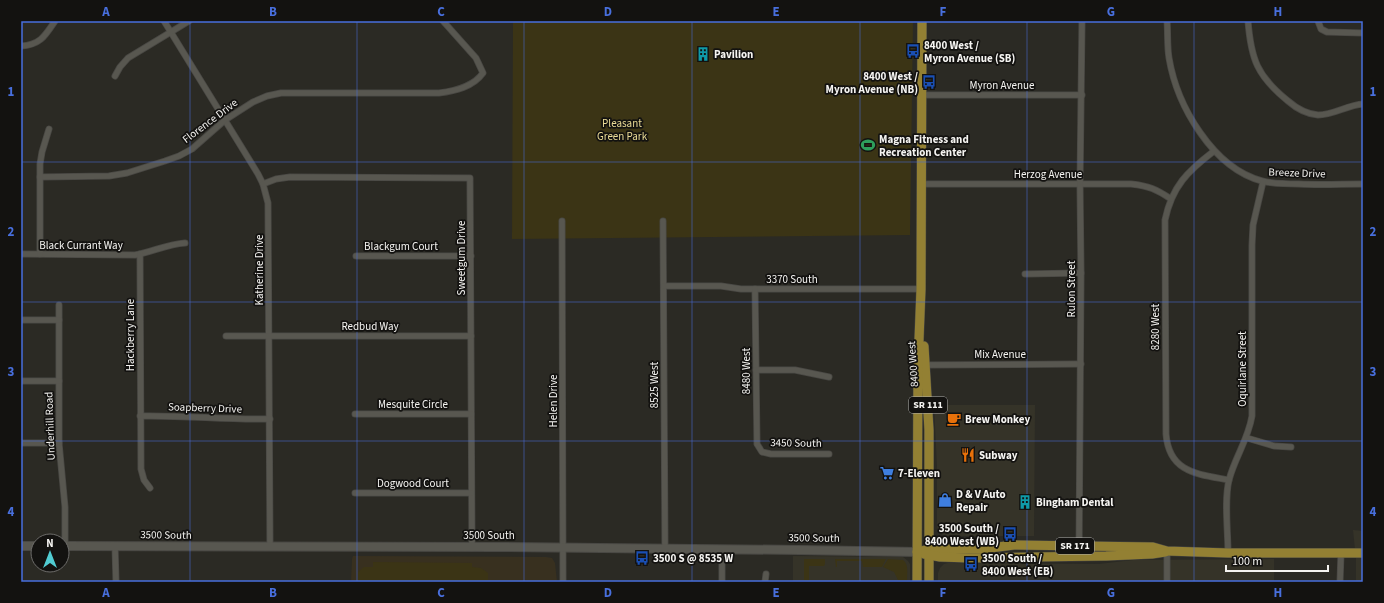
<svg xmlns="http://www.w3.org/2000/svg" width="1384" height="603" viewBox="0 0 1384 603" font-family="'Source Sans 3',sans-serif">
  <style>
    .built { fill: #353328 }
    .education { fill: #38301f }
    .green { fill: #3b3415 }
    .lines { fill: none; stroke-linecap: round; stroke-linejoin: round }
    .street-casing { stroke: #494844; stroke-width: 7 }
    .secondary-casing { stroke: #494844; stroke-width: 10 }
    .primary-casing { stroke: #494844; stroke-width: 10 }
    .street { stroke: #585750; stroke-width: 5.5 }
    .secondary { stroke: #585750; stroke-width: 8 }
    .primary { stroke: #938033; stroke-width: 9 }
    .grid { fill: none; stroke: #486fdd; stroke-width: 1; stroke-opacity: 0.55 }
    .labels { text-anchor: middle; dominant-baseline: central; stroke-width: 3.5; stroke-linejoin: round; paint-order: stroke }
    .shield { fill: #131210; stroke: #b1b0ae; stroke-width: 1 }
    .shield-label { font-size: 10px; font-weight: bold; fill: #f5f4f1 }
    .poi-label { font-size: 11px; font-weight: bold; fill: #f5f4f1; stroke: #131210; text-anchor: start }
    .street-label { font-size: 11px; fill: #f5f4f1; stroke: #131210 }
    .park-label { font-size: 11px; fill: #ebdc97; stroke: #131210 }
    .neatline { fill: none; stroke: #486fdd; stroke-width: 1.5 }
    .grid-label { font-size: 13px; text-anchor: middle; font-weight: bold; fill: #486fdd }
  </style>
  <rect width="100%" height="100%" fill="#2b2a24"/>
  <!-- built -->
  <g class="built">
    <polygon points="934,405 1035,405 1034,536 948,536 943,535 939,532 937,526 937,467"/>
    <polygon points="1353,530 1363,531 1363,582 1356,582 1356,559"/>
    <polygon points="793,556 903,557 908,561 910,564 910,582 793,582"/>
    <polygon points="1274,559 1274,582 938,582 938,573 940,568 944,564 948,563 1099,564 1133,560"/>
  </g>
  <!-- education -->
  <polygon class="education" points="353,556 546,557 552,558 555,563 557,582 351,582 352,559"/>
  <!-- green -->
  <g class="green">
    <polygon points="513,21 913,21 910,235 512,239"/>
    <polygon points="804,559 825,559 825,564 824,566 809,566 809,582 804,582"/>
    <polygon points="835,559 886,559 882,567 863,567 862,561 837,561 837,567 836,567"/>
    <path d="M888,559L903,560C909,564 907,574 907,581L899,582L894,572L883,567Z"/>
    <polygon points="373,562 472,563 472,567 481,568 488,573 488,582 358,582 358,572 364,567 373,567"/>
  </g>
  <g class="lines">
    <defs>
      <g id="street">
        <polyline points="164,21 258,174 263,184 268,203 270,547"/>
        <path d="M1167,21C1168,33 1167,46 1169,58C1177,106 1213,168 1262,181C1273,184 1287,184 1299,184C1320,185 1342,184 1363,184"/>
        <path d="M1248,21C1251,59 1257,76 1288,101C1296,108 1306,114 1318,115C1334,115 1347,105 1363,104"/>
        <polyline points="1318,21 1321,29 1327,32 1363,33"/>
        <path d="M21,46C40,45 45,36 55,21"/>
        <polyline points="115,76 120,67 128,58 189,21"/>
        <polyline points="922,95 1082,95"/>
        <path d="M1214,151C1188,171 1172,186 1165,220L1166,434C1169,473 1198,474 1229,480"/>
        <path d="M40,177L109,176L127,173L165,161L179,156L192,149L225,120L253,102L267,96L281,93H439C455,91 473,87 483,73L476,58L443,21"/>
        <polyline points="263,184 276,179 290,177 470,178 472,548"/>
        <path d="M922,184H1131C1149,186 1156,189 1171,199"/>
        <polyline points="562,221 563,582"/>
        <polyline points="663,221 665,549"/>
        <path d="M21,254L135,255C152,252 168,244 185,243"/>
        <polyline points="40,254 40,164 42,152 49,129"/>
        <polyline points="140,254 141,469 144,480 150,488"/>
        <polyline points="356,256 471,256"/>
        <polyline points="1025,274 1081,273"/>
        <polyline points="664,286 721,286 741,289 921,289"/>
        <polyline points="755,289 757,444 762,452 771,454 829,454"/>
        <polyline points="59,305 59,443 65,507 65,546"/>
        <polyline points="21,320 59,320"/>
        <polyline points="226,336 471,336"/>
        <polyline points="923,365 1081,364"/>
        <polyline points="756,370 795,370 829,377"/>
        <polyline points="21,381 59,381"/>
        <polyline points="355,414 471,414"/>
        <path d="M140,416C184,415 227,420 270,419"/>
        <polyline points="1247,438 1274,446 1291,447"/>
        <polyline points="21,443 59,443"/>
        <polyline points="355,493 471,493"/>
        <polyline points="115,546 116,582"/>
        <path d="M1228,553C1228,531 1224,500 1229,480C1235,457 1248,440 1252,416V245L1253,225L1263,182"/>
        <polyline points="1079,556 1081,273 1080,184 1082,21"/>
        <polyline points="722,582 722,549"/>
        <polyline points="765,582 766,574"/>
        <polyline points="1167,582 1167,551"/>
        <polyline points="1340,582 1341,553"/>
      </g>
      <g id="secondary">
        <polyline points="21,546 38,546"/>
        <polyline points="62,546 501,547 800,550 917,552"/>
      </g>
      <g id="primary">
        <polyline points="924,346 929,430 929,582"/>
        <polyline points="917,552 929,549 982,549 1014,545 1153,547 1167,551 1228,553 1363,553"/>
        <polyline points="924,554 940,557 969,558 1106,556 1152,554 1165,552"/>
        <polyline points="917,582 918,365 921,289 922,21"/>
      </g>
    </defs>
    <!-- street casing -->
    <use href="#street" class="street-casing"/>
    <!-- secondary casing -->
    <use href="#secondary" class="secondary-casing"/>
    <!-- primary casing -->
    <use href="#primary" class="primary-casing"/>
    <!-- street -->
    <use href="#street" class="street"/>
    <!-- secondary -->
    <use href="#secondary" class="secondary"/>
    <!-- primary -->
    <use href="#primary" class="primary"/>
  </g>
  <!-- grid -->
  <path class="grid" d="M190,21V582M357,21V582M524,21V582M692,21V582M860,21V582M1027,21V582M1194,21V582M21,162H1363M21,302H1363M21,441H1363"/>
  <!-- icons -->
  <defs>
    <symbol id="bus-bare" viewBox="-9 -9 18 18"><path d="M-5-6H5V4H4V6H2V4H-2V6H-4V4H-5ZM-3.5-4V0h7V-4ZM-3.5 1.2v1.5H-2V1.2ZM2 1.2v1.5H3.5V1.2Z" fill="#1a4fb4" stroke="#131210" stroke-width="2.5" paint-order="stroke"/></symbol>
    <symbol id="building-bare" viewBox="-9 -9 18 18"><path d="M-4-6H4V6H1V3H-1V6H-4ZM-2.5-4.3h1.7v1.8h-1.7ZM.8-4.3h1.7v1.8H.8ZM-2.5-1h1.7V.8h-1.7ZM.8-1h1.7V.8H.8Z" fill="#0f9aa8" stroke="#131210" stroke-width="2.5" paint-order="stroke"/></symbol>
    <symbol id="stadium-bare" viewBox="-9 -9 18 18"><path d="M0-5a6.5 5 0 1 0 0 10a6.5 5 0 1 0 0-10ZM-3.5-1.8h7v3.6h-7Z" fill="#2e9e5b" stroke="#131210" stroke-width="2.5" paint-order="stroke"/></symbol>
    <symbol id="cafe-bare" viewBox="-9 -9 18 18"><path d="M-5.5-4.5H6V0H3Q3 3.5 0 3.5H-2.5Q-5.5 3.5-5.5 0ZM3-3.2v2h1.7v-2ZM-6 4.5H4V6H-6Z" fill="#e8710a" stroke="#131210" stroke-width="2.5" paint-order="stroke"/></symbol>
    <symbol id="restaurant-bare" viewBox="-9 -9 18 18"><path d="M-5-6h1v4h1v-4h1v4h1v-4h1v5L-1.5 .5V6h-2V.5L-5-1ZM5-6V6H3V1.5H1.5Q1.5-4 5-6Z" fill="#e8710a" stroke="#131210" stroke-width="2.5" paint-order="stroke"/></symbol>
    <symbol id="supermarket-bare" viewBox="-9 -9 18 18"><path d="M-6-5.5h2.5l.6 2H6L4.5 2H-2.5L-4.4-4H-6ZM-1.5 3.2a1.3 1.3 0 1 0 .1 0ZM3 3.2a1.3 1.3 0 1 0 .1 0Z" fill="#3f7fe0" stroke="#131210" stroke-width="2.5" paint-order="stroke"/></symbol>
    <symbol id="shop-bare" viewBox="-9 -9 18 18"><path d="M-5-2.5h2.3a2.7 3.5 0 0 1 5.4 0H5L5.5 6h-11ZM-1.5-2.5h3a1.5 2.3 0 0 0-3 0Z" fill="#3f7fe0" stroke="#131210" stroke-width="2.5" paint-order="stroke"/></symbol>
  </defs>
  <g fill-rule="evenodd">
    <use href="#bus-bare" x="903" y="41" width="20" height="20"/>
    <use href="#building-bare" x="693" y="44" width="20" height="20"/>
    <use href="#bus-bare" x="919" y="72" width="20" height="20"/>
    <use href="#stadium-bare" x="858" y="135" width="20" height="20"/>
    <use href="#cafe-bare" x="944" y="409" width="20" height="20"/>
    <use href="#restaurant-bare" x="958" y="445" width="20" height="20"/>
    <use href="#supermarket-bare" x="877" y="463" width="20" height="20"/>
    <use href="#shop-bare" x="935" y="490" width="20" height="20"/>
    <use href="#building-bare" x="1015" y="492" width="20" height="20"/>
    <use href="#bus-bare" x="1000" y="524" width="20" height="20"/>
    <use href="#bus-bare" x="632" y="548" width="20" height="20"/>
    <use href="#bus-bare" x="961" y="554" width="20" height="20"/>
  </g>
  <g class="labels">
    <!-- shield labels -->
    <g class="shield">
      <rect x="909" y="397" width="38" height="16" rx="3"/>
      <rect x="1056" y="538" width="38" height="16" rx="3"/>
    </g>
    <g class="shield-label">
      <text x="928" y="405">SR 111</text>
      <text x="1075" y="546">SR 171</text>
    </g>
    <!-- poi labels -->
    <g class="poi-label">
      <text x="924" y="45">8400 West /<tspan x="924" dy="13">Myron Avenue (SB)</tspan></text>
      <text x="714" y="54">Pavilion</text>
      <text x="918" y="76" text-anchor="end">8400 West /<tspan x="918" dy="13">Myron Avenue (NB)</tspan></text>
      <text x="879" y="139">Magna Fitness and<tspan x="879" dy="13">Recreation Center</tspan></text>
      <text x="965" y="419">Brew Monkey</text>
      <text x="979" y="455">Subway</text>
      <text x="898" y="473">7-Eleven</text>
      <text x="956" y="494">D &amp; V Auto<tspan x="956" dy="13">Repair</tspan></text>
      <text x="1036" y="502">Bingham Dental</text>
      <text x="999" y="528" text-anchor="end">3500 South /<tspan x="999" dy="13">8400 West (WB)</tspan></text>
      <text x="653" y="558">3500 S @ 8535 W</text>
      <text x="982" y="558">3500 South /<tspan x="982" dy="13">8400 West (EB)</tspan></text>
    </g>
    <!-- street labels -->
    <g class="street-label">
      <text x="1002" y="85">Myron Avenue</text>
      <text transform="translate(210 121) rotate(-37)">Florence Drive</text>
      <text transform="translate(1297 173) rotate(2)">Breeze Drive</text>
      <text x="1048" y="174">Herzog Avenue</text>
      <text x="81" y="245">Black Currant Way</text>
      <text x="401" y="246">Blackgum Court</text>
      <text transform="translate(461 258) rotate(-90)">Sweetgum Drive</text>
      <text transform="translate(259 270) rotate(-90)">Katherine Drive</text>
      <text x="792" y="279">3370 South</text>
      <text transform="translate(1071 289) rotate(-90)">Rulon Street</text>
      <text x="370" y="326">Redbud Way</text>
      <text transform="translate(1155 327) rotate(-90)">8280 West</text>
      <text transform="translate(130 335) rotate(-90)">Hackberry Lane</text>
      <text x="1000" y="354">Mix Avenue</text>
      <text transform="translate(913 364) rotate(-94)">8400 West</text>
      <text transform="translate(1242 369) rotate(-90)">Oquirlane Street</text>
      <text transform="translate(746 371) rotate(-90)">8480 West</text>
      <text transform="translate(654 385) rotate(-90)">8525 West</text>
      <text transform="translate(553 401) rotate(-90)">Helen Drive</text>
      <text x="413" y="404">Mesquite Circle</text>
      <text transform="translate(205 408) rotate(2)">Soapberry Drive</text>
      <text transform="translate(50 426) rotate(-92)">Underhill Road</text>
      <text transform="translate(796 443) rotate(1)">3450 South</text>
      <text x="413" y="483">Dogwood Court</text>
      <text transform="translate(166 535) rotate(1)">3500 South</text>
      <text x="489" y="535">3500 South</text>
      <text transform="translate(814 538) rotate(1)">3500 South</text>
    </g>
    <!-- park labels -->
    <g class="park-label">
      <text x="622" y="123">Pleasant<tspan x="622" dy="13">Green Park</tspan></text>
    </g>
  </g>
  <!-- border -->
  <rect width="1384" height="603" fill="none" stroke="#131210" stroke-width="44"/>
  <!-- north arrow -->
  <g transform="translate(50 553)"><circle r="19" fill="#131210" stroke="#6d6c6a"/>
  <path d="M0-3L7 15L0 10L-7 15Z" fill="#51ccd2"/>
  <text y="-6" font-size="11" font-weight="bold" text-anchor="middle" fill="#f5f4f1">N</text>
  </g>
  <!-- scale -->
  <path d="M1226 565v6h102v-6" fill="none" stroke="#f5f4f1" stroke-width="2"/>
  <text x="1232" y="565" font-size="12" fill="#f5f4f1" stroke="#131210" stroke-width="3" paint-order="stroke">100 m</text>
  <rect x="22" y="22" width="1340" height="559" class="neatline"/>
  <g class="grid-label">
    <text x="106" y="16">A</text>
    <text x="273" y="16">B</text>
    <text x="441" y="16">C</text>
    <text x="608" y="16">D</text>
    <text x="776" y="16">E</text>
    <text x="943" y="16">F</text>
    <text x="1111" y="16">G</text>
    <text x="1278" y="16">H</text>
    <text x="11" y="96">1</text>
    <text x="1373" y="96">1</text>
    <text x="11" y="236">2</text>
    <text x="1373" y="236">2</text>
    <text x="11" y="376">3</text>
    <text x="1373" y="376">3</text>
    <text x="11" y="516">4</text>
    <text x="1373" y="516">4</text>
    <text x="106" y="597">A</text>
    <text x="273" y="597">B</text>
    <text x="441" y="597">C</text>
    <text x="608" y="597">D</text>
    <text x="776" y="597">E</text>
    <text x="943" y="597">F</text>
    <text x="1111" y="597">G</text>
    <text x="1278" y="597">H</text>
  </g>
</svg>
